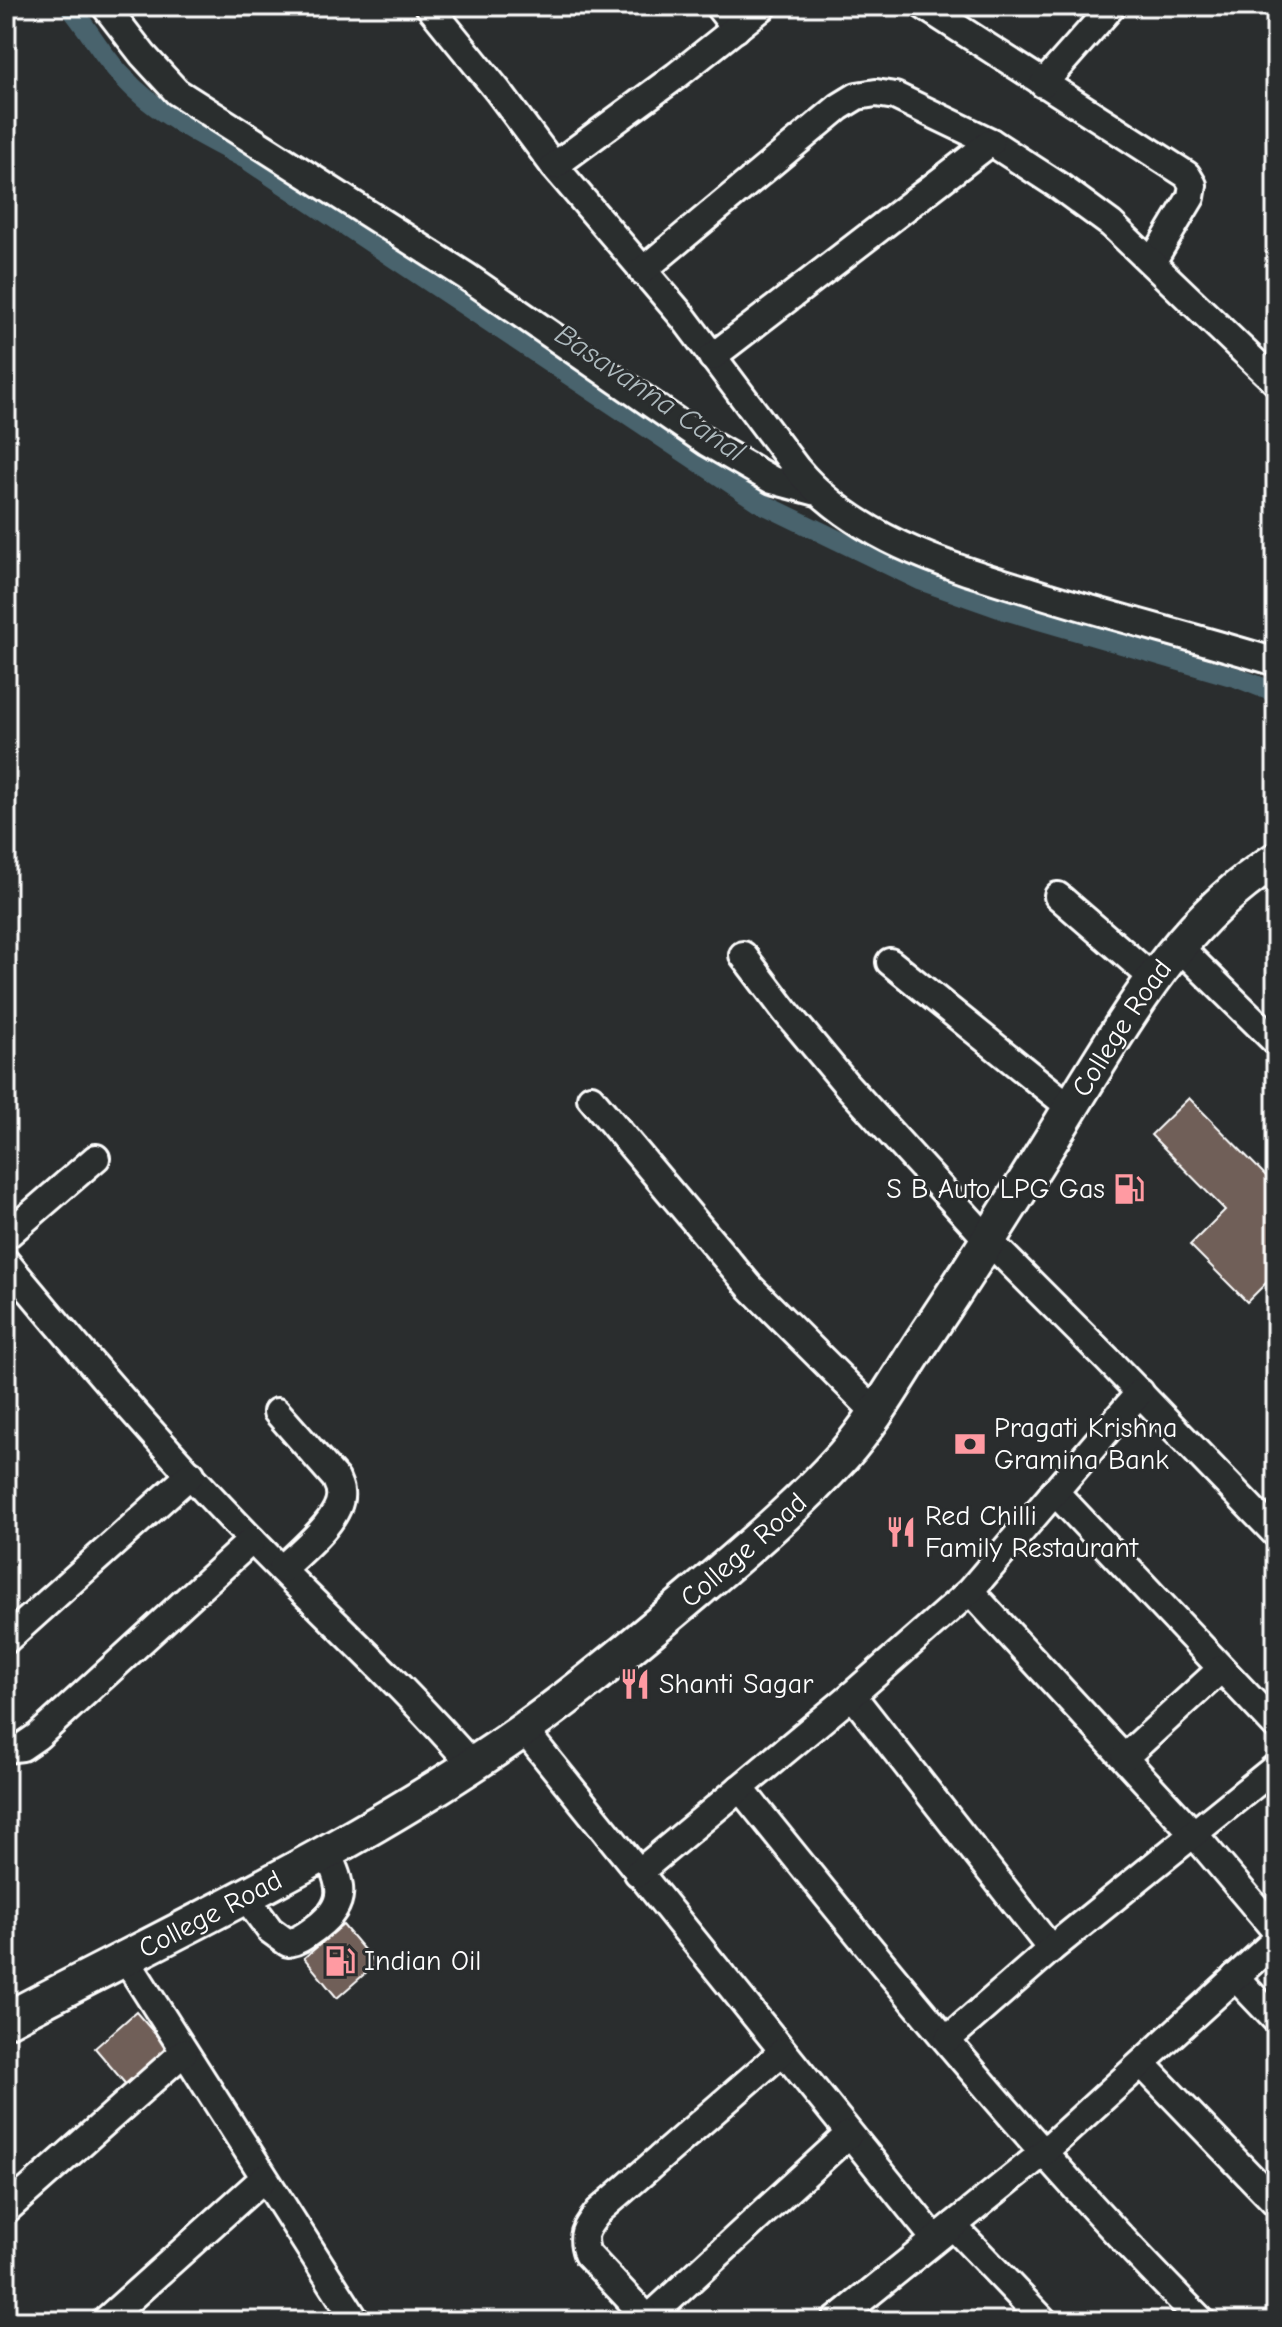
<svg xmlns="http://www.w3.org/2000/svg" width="1282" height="2327" viewBox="0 0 1282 2327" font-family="'Comic Neue',sans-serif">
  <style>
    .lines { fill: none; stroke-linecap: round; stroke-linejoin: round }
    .canal { stroke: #48636d; stroke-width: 20 }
    .building { fill: #705f58; stroke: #fff; stroke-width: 2 }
    .minor-casing { stroke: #fff; stroke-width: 32 }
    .major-casing { stroke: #fff; stroke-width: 40 }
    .minor { stroke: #2a2d2e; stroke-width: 26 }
    .major { stroke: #2a2d2e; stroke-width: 34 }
    .labels { text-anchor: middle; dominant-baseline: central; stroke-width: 6; stroke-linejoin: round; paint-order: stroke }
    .street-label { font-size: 28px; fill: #fff; stroke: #2a2d2e }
    .poi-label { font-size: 28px; fill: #fff; stroke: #2a2d2e; text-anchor: start }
    .water-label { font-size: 30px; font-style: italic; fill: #adb9bd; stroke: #2a2d2e }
  </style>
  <rect width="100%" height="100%" fill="#2a2d2e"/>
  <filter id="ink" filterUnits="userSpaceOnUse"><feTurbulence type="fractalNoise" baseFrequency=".0125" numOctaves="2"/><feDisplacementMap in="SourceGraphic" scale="16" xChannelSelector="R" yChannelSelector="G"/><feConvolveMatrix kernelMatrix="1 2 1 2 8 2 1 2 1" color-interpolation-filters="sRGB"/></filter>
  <g filter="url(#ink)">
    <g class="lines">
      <!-- canal -->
      <path class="canal" d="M69,6C88,28 102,55 122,76C155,113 203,137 246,159L759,502L920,580L1008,611L1238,678L1276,693"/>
    </g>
    <!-- building -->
    <g class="building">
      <polygon points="1189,1098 1276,1186 1276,1273 1247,1302 1190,1245 1225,1210 1151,1135"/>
      <polygon points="343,1925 376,1964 337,1998 304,1958"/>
      <polygon points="136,2012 170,2051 128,2087 95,2048"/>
    </g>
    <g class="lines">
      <defs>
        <g id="minor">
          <polyline points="105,6 143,55 177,92 466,276 708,443 772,480 817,492"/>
          <path d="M429,6L498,91L554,166L683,317L797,469C856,539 945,565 1030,591C1112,617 1195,637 1276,662"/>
          <polyline points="718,6 736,29"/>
          <polyline points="924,6 1187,175 1193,185 1191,197 1152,262"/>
          <polyline points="1043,84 1112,6"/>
          <polyline points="554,166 676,76 764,6"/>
          <polyline points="642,271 839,107 857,96 876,93 895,96 991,142 1059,186 1111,224 1276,382"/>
          <polyline points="712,357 991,142"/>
          <polyline points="1058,896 1154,979"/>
          <polyline points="1177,945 1276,1042"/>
          <polyline points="743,955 786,1012 846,1084 989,1241 1108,1360 1276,1534"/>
          <polyline points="890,962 1071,1108"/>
          <polyline points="591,1098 750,1287 875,1412"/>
          <polyline points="6,1236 96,1158"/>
          <path d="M6,1262C85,1357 165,1451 251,1539C325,1615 403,1685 472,1765"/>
          <path d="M277,1412L336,1479C337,1483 340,1487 340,1492C344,1517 299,1552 282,1569"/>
          <polyline points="1054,1491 1276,1726"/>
          <polyline points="970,1591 1194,1834 1276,1931"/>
          <polyline points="6,1640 191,1474"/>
          <polyline points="852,1695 1051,1949"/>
          <polyline points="524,1730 935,2239"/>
          <polyline points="6,1749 22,1747 38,1736 252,1540"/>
          <polyline points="1125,1757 1221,1669"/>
          <path d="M740,1788C887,1971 1036,2155 1202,2321"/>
          <polyline points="638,1873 852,1695 970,1591 1140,1392"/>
          <path d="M245,1896L270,1930L288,1943C300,1941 307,1934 317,1927C348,1903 342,1885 327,1853"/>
          <polyline points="125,1958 356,2321"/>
          <polyline points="1235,1977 1276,2020"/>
          <polyline points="948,2039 1051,1949 1276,1767"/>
          <polyline points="1142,2064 1276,2203"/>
          <polyline points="6,2210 184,2052"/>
          <polyline points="953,2226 1044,2321"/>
          <polyline points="648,2319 849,2134"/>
          <polyline points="105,2321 264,2178"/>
          <path d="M650,2321L587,2254C580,2233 586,2228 599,2211L782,2052"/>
          <polyline points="835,2321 1044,2152 1276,1940"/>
        </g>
        <g id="major">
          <path id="s1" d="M6,2020C180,1928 361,1845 522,1731C584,1687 643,1637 701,1588C750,1546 800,1504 843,1456C874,1421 898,1378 923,1340C979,1256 1032,1172 1084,1086C1138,999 1187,916 1276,860"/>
        </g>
      </defs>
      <!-- minor casing -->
      <use href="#minor" class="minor-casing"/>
      <!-- major casing -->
      <use href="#major" class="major-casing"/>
      <!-- minor -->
      <use href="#minor" class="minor"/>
      <!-- major -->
      <use href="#major" class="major"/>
    </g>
  </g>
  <!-- icons -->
  <defs>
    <symbol id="fuel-bare" viewBox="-9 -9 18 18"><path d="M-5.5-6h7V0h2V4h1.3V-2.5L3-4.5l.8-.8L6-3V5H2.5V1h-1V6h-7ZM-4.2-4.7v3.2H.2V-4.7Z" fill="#ff9aa2" stroke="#2a2d2e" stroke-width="2.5" paint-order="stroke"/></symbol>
    <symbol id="bank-bare" viewBox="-9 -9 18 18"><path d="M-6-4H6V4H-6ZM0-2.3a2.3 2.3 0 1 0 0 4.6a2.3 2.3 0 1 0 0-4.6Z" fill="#ff9aa2" stroke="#2a2d2e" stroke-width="2.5" paint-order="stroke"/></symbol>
    <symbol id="restaurant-bare" viewBox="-9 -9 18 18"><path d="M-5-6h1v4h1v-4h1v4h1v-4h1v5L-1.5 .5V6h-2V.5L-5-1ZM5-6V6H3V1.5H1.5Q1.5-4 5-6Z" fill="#ff9aa2" stroke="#2a2d2e" stroke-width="2.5" paint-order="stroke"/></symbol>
  </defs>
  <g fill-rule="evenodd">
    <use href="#fuel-bare" x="1107" y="1167" width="44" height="44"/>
    <use href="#bank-bare" x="948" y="1422" width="44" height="44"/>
    <use href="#restaurant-bare" x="879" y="1510" width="44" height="44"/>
    <use href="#restaurant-bare" x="613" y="1662" width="44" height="44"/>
    <use href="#fuel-bare" x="318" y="1939" width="44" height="44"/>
  </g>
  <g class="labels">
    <!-- street labels -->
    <g class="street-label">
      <text stroke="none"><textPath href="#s1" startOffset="1526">College Road</textPath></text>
      <text stroke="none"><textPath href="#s1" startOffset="878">College Road</textPath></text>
      <text stroke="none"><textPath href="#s1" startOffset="230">College Road</textPath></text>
    </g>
    <!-- poi labels -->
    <g class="poi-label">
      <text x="1105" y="1189" text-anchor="end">S B Auto LPG Gas</text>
      <text x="994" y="1428">Pragati Krishna<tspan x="994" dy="32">Gramina Bank</tspan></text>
      <text x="925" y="1516">Red Chilli<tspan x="925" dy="32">Family Restaurant</tspan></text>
      <text x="659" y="1684">Shanti Sagar</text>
      <text x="364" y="1961">Indian Oil</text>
    </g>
    <!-- water labels -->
    <g class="water-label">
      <text transform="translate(650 393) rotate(34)">Basavanna Canal</text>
    </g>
  </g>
  <!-- margin -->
  <rect width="1282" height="2327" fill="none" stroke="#2a2d2e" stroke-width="32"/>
  <rect x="16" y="16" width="1250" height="2295" fill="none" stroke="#fff" stroke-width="3" filter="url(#ink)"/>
</svg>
